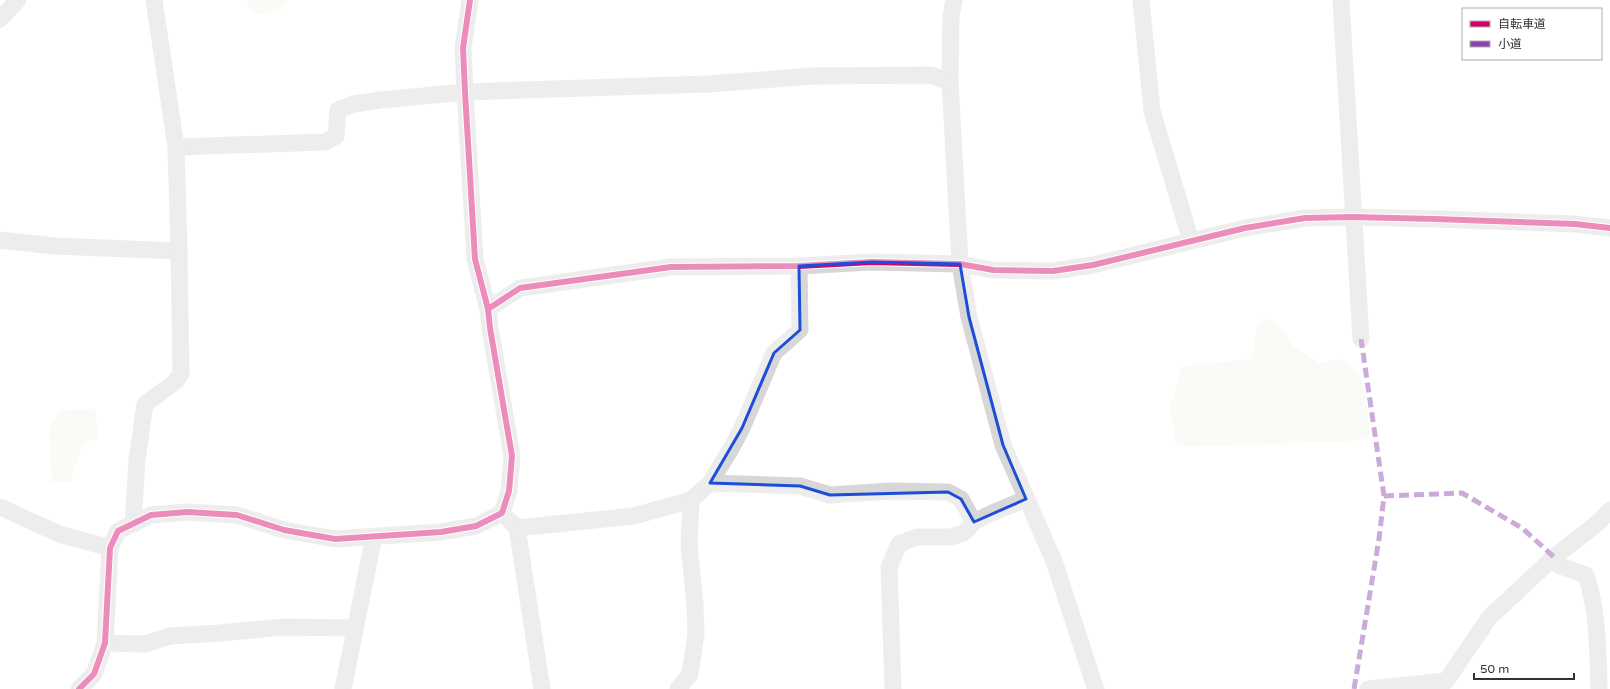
<svg xmlns="http://www.w3.org/2000/svg" width="1610" height="689" viewBox="0 0 1610 689" font-family="'Varela Round','Noto Sans JP',sans-serif">
  <style>
    .green { fill: #f1f5ed }
    .lines { fill: none; stroke-linecap: round; stroke-linejoin: round }
    .minor { stroke: #d7d7d7; stroke-width: 17 }
    .quiet { stroke: #8e44ad; stroke-width: 5; stroke-dasharray: 10 5; stroke-linecap: butt }
    .cycleway-casing { stroke: #fff; stroke-width: 8 }
    .cycleway { stroke: #d6006c; stroke-width: 6 }
    .marked { fill: none; stroke: #1d4ed8; stroke-width: 3; stroke-linejoin: round }
  </style>
  <rect width="100%" height="100%" fill="#fff"/>
  <!-- green -->
  <g class="green">
    <path d="M247,0H287C283,13 269,12 258,14L248,8Z"/>
    <path d="M1264,318L1277,323L1292,345L1319,363C1326,362 1334,359 1341,360C1367,361 1368,419 1370,438L1350,441L1187,447L1176,442L1170,406L1182,366L1252,359L1257,329Z"/>
    <polygon points="95,409 98,437 81,447 70,482 52,482 49,429 60,410"/>
  </g>
  <g class="lines">
    <!-- minor -->
    <g class="minor">
      <polyline points="954,0 951,17 950,82 960,264 969,317 1003,445 1054,561 1094,684 1096,689"/>
      <polyline points="1141,0 1152,111 1191,241"/>
      <polyline points="1341,0 1361,339"/>
      <polyline points="0,19 18,0"/>
      <polyline points="176,147 325,142 336,136 338,110 354,104 381,100 465,92 709,84 813,76 931,75 950,82"/>
      <polyline points="0,240 54,246 179,251"/>
      <polyline points="488,309 520,288 671,267 799,266 872,262 960,264 993,270 1053,271 1093,265 1245,228 1305,218 1353,217 1435,219 1575,224 1610,228"/>
      <polyline points="710,483 800,486 830,495 890,491 948,492 961,499 974,522"/>
      <polyline points="0,507 59,534 110,548"/>
      <polyline points="509,520 517,528 542,689"/>
      <polyline points="133,523 137,460 145,404 175,382 181,374 179,251 176,147 154,0"/>
      <polyline points="517,528 634,516 691,500 710,483 732,447 742,428 774,353 800,330 799,266"/>
      <path d="M1554,557L1558,565L1586,575C1598,611 1598,651 1599,689"/>
      <polyline points="105,643 145,644 170,636 220,633 284,627 355,628"/>
      <polyline points="79,689 94,674 105,643 110,548 118,531 151,515 187,512 237,515 284,530 335,539 441,532 476,526 502,513 509,491 512,456 490,328 488,309 475,259 465,92 463,48 470,0"/>
      <polyline points="343,689 374,536"/>
      <polyline points="678,689 690,674 696,634 695,605 689,545 691,500"/>
      <polyline points="893,689 889,567 899,544 917,537 952,537 965,532 974,522 992,513 1026,499"/>
      <polyline points="1368,689 1446,681 1489,618 1554,557 1599,522 1610,510"/>
    </g>
    <!-- quiet -->
    <g class="quiet">
      <polyline points="1384,496 1462,493 1522,528 1554,557"/>
      <polyline points="1354,689 1379,539 1384,496 1361,339"/>
    </g>
    <defs>
      <g id="cycleway">
        <polyline points="488,309 520,288 671,267 799,266 872,262 960,264 993,270 1053,271 1093,265 1245,228 1305,218 1353,217 1435,219 1575,224 1610,228"/>
        <polyline points="79,689 94,674 105,643 110,548 118,531 151,515 187,512 237,515 284,530 335,539 441,532 476,526 502,513 509,491 512,456 490,328 488,309 475,259 465,92 463,48 470,0"/>
      </g>
    </defs>
    <!-- cycleway casing -->
    <use href="#cycleway" class="cycleway-casing"/>
    <!-- cycleway -->
    <use href="#cycleway" class="cycleway"/>
  </g>
  <!-- marked area -->
  <path d="M0 0H1610V689H0ZM872,262L960,264L969,317L1003,445L1026,499L974,522L961,499L948,492L830,495L800,486L710,483L742,428L774,353L800,330L799,266Z" fill="#fff" fill-opacity=".55" fill-rule="evenodd"/>
  <path class="marked" d="M872,262L960,264L969,317L1003,445L1026,499L974,522L961,499L948,492L830,495L800,486L710,483L742,428L774,353L800,330L799,266Z"/>
  <!-- legend -->
  <rect x="1462" y="8" width="140" height="52" fill="#ffffff" stroke="#adadad"/>
  <rect x="1470" y="21" width="20" height="6" fill="#d6006c" stroke="#adadad"/>
  <text x="1498" y="28" font-size="12" fill="#333333">自転車道</text>
  <rect x="1470" y="41" width="20" height="6" fill="#8e44ad" stroke="#adadad"/>
  <text x="1498" y="48" font-size="12" fill="#333333">小道</text>
  <!-- scale -->
  <path d="M1474 673v6h100v-6" fill="none" stroke="#333333" stroke-width="2"/>
  <text x="1480" y="673" font-size="12" fill="#333333" stroke="#ffffff" stroke-width="3" paint-order="stroke">50 m</text>
</svg>
